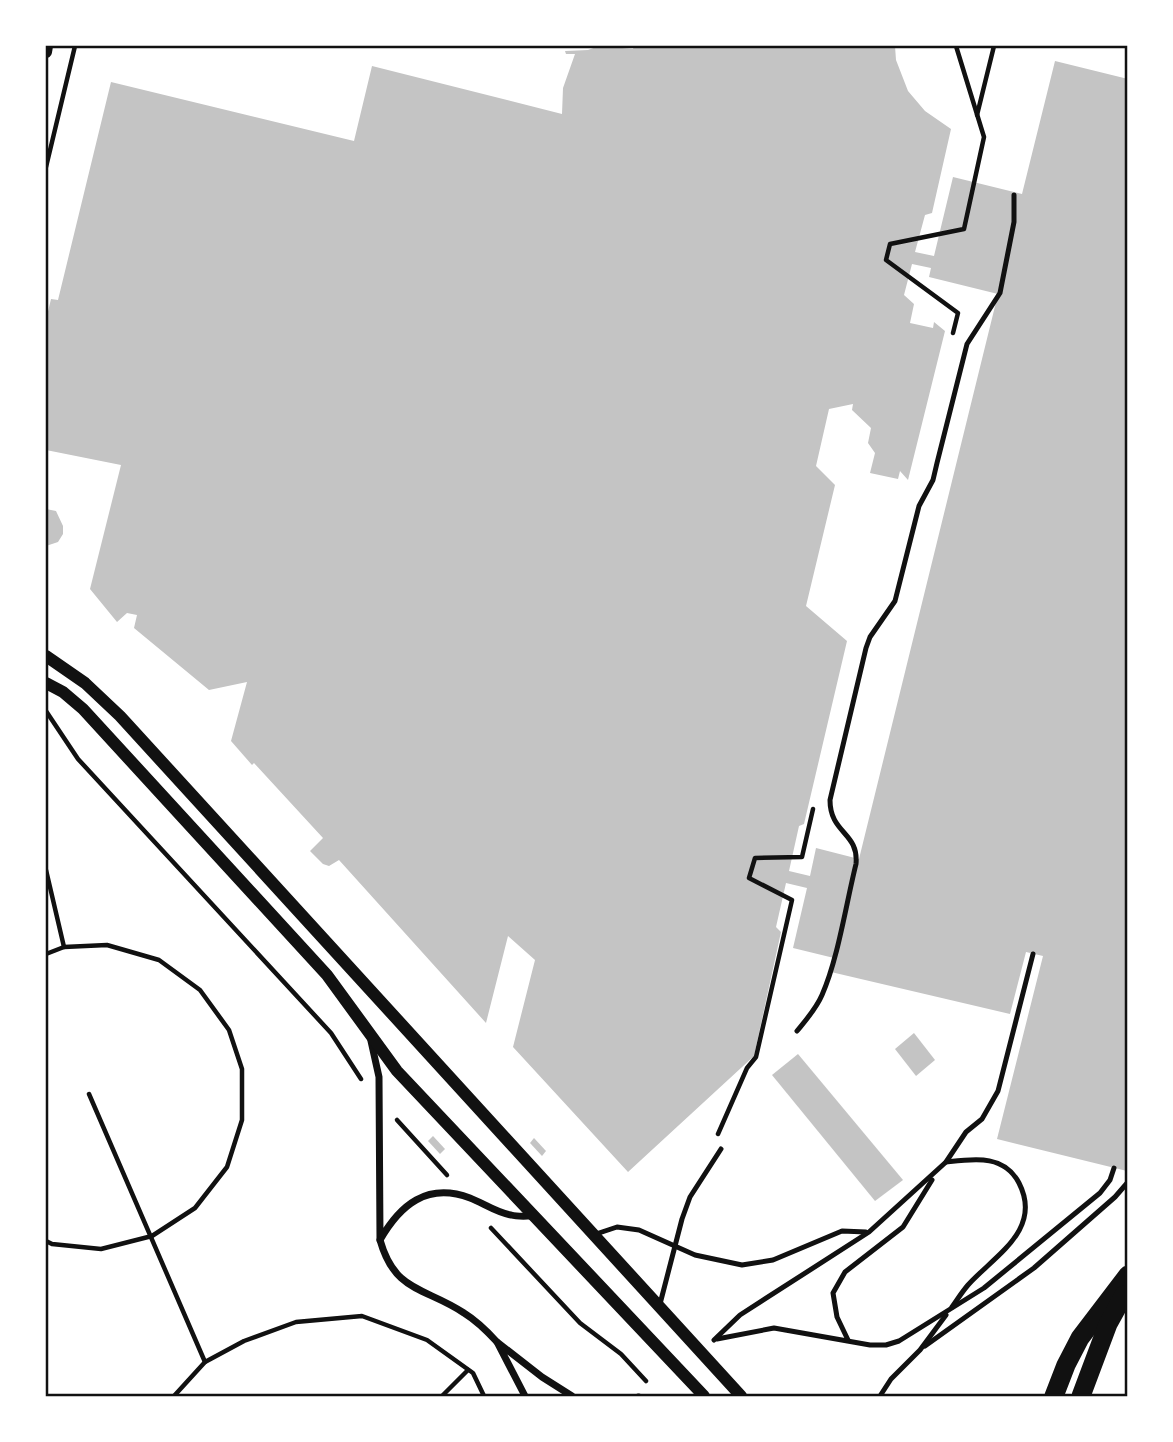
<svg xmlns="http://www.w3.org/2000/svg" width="1173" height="1442" viewBox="0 0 1173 1442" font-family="Spectral,serif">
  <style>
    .building { fill: #c4c4c4; fill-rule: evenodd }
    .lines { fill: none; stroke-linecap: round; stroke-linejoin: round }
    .path { stroke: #111; stroke-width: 4.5 }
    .service { stroke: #111; stroke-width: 5 }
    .minor { stroke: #111; stroke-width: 7 }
    .tertiary { stroke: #111; stroke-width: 12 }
    .trunk { stroke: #111; stroke-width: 19 }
    .neatline { fill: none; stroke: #111; stroke-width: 2.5 }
  </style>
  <rect width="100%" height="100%" fill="#fff"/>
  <!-- building -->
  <g class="building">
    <path d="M599,46H621L622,48L633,49L634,46H657L658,48L698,46H895L896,60L908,91L925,111L951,129L932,213L925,215L915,252L934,256L953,177L1022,194L1055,61L1128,79L1127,1171L997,1139L1043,956L1026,952L1010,1014L831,972L834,958L793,948L807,888L786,883L776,927L781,932L754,1056L628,1172L513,1047L535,960L508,936L486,1023L339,860L329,866L323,864L310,851L323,838L254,763L252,765L231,741L247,682L209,690L134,628L137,615L127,613L117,622L90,589L121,465L46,450V320L51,299L58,300L111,82L354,141L372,66L562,114L563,88L575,54H566L565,51L588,50ZM912,264L931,268L929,277L998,294L859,859L816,848L810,876L789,871L799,826L804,824L847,641L806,606L835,485L816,466L829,409L853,404L852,410L871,428L868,443L875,453L870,473L898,479L900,471L908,480L945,331L934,322L933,328L910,323L914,304L904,295Z"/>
    <polygon points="46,509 56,511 63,526 63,534 58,542 46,546"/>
    <polygon points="914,1033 935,1060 916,1076 895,1049"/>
    <polygon points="798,1054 903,1180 875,1201 772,1075"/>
    <polygon points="433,1136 445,1149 440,1154 428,1141"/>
    <polygon points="534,1138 546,1151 542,1156 530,1143"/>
  </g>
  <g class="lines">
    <!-- path -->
    <g class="path">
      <polyline points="977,115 994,46"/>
      <polyline points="46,167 75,46"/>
      <polyline points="953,333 958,313 886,260 890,244 964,229 984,137 956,46"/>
      <polyline points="46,711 78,759 331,1033 361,1079"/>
      <polyline points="46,870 64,947"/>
      <polyline points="46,954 64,947 107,945 159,960 200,990 229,1030 242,1069 242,1120 227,1167 195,1208 152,1236 101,1249 52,1244 46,1241"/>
      <polyline points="89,1094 205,1362"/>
      <polyline points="397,1120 447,1175"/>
      <polyline points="718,1134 747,1068 756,1057 792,900 749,878 755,858 802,857 813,809"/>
      <polyline points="491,1228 580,1323 621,1354 646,1381"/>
      <polyline points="174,1396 205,1362 244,1341 296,1322 362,1316 427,1340 473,1373 484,1396"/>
      <polyline points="442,1396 468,1370"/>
    </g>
    <!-- service -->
    <g class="service">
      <path d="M797,1031C806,1020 816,1009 822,995C838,959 846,904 856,864C859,832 830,834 830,800L866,648L870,637L895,601L919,506L933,480L937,463L967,344L1000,293L1014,222V195"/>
      <path d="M946,1162C974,1159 1004,1154 1019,1183C1043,1230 994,1256 968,1285C962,1292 957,1300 952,1307"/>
      <polyline points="596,1234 617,1227 639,1230 695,1255 742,1265 773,1260 842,1231 866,1232"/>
      <polyline points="660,1304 682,1219 690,1197 721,1149"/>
      <polyline points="717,1339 774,1328 870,1345 886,1345 899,1341 984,1288 1100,1193 1110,1180 1114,1168"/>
      <polyline points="714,1340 740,1315 869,1232 946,1162 966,1132 982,1119 998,1091 1033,954"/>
      <polyline points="848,1340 837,1317 833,1293 845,1272 903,1227 932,1180"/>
      <polyline points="925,1346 1034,1268 1115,1197 1128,1182"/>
      <polyline points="638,1396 639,1396"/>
      <polyline points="880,1396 891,1379 920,1350 946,1315"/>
    </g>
    <!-- minor -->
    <g class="minor">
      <path d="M371,1041L379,1077L380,1240C400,1205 427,1182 470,1198C483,1203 497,1213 511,1215C518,1217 526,1216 533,1216"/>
      <path d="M380,1240C395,1293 425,1287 464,1313C477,1321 487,1331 497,1342"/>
      <polyline points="525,1396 497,1342 542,1377 572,1396"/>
    </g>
    <!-- tertiary -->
    <g class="tertiary">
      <polyline points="46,52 47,46"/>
      <polyline points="46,656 85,683 120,716 741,1396"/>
      <polyline points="46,683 63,692 83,709 327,975 397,1071 704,1396"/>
    </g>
    <!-- trunk -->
    <g class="trunk">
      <polyline points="1054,1396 1066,1365 1080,1338 1128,1275"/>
      <polyline points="1081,1396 1108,1324 1124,1295"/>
    </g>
  </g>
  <!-- border -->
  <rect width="1173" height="1442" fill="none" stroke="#ffffff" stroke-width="94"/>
  <rect x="47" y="47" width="1079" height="1348" class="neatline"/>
</svg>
